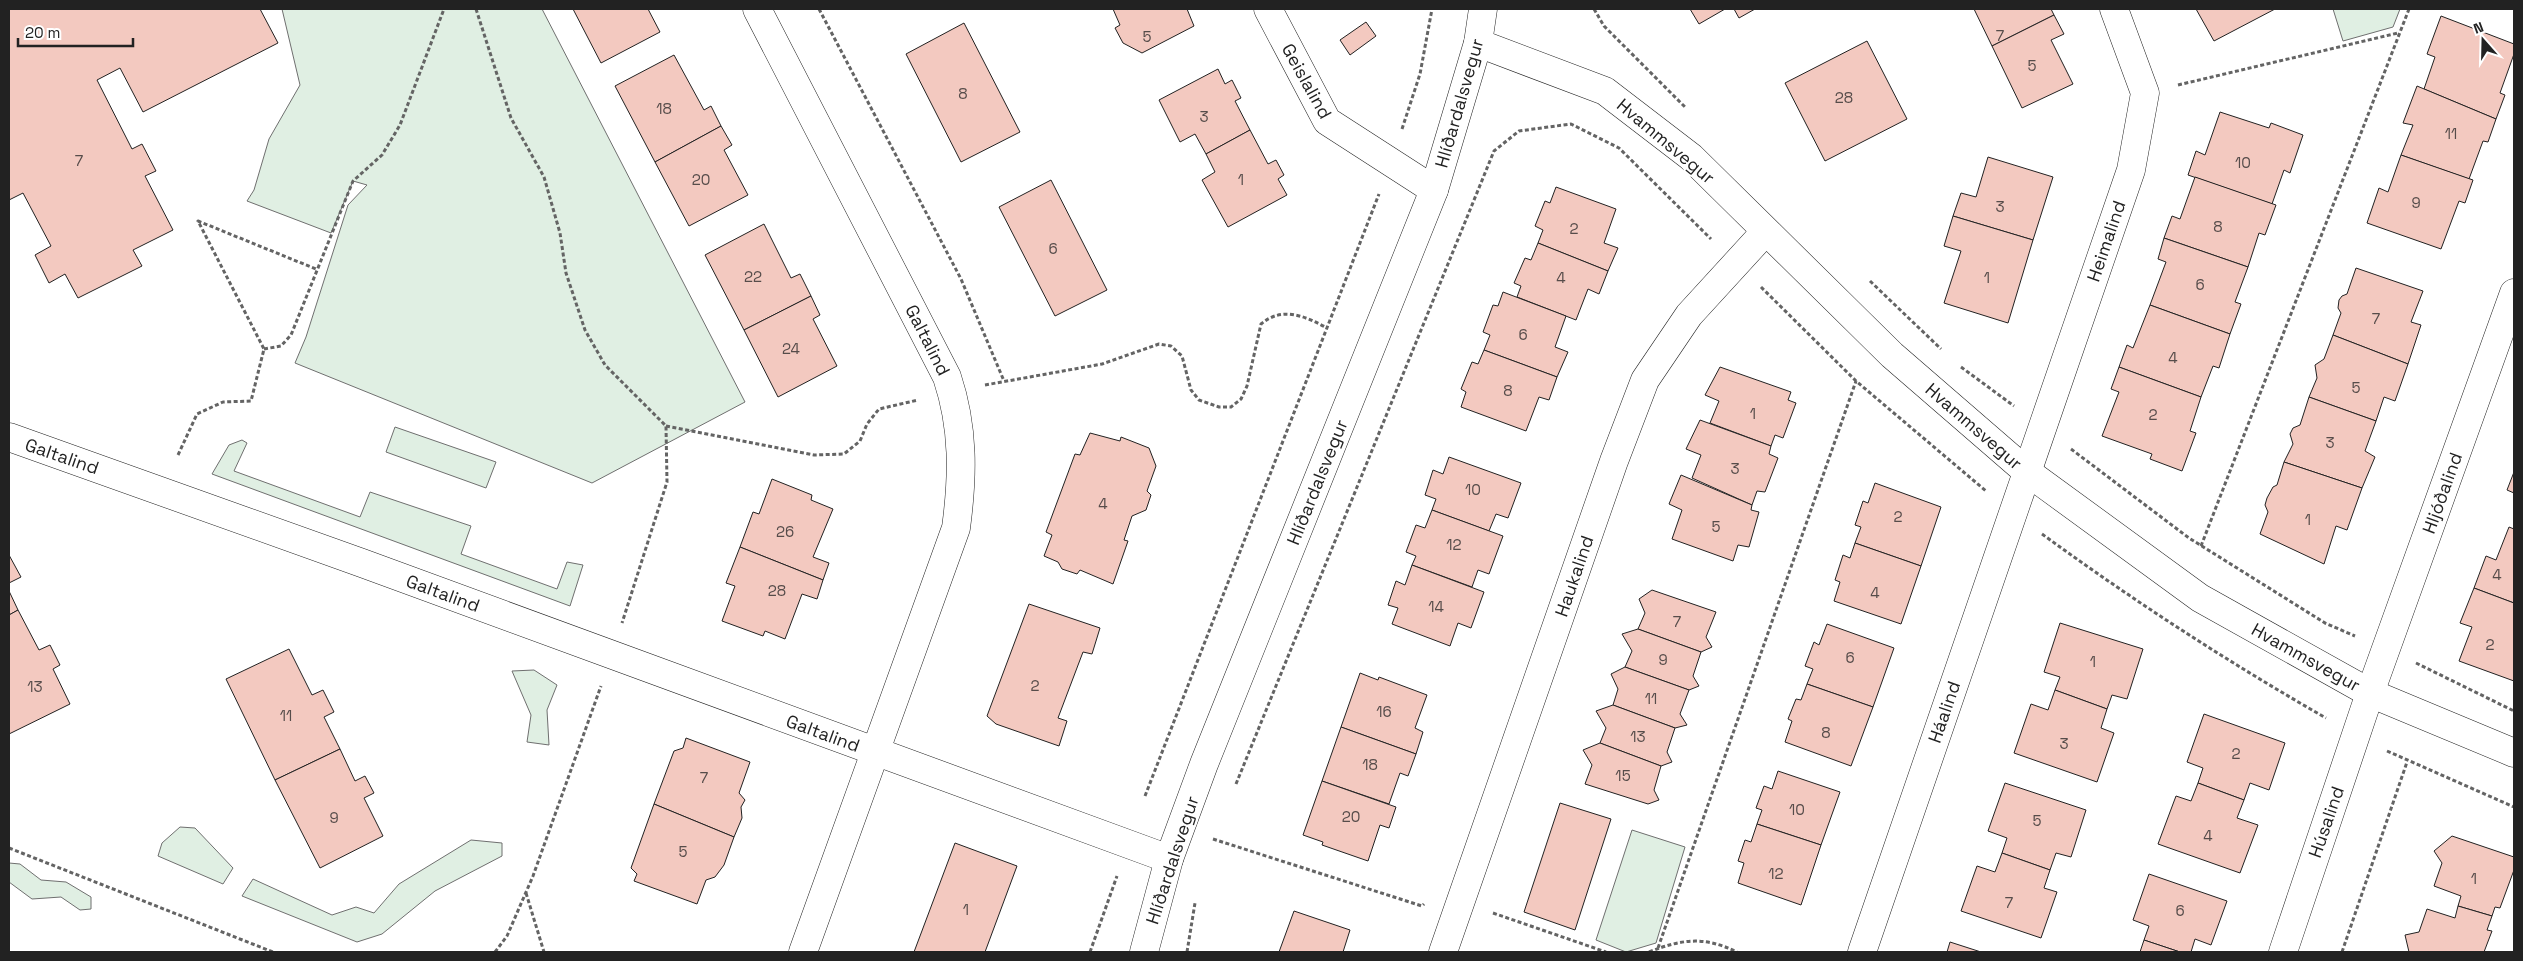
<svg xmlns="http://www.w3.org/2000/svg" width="2523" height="961" viewBox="0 0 2523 961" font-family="'Space Grotesk',sans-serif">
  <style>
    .green { fill: #e0efe3; stroke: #6f6f6f }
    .building { fill: #f3c9c0; stroke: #222 }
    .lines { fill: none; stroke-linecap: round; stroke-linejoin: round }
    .street-casing { stroke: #222; stroke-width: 29 }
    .secondary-casing { stroke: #222; stroke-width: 29 }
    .path { stroke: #646464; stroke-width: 3; stroke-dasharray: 4 2.5; stroke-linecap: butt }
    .street { stroke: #fff; stroke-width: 28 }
    .secondary { stroke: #fff; stroke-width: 28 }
    .labels { text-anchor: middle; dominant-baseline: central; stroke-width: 4; stroke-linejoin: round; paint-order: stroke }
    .number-label { font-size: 15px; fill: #564c4a }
    .street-label { font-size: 18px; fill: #222; stroke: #fff }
  </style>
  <rect width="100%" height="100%" fill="#fff"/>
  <!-- green -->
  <g class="green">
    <polygon points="282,9 542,9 745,402 592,483 295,363 306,337 348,205 367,185 353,181 331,233 247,201 254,190 269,139 300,85"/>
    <polygon points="2333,9 2400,9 2393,27 2343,41"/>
    <polygon points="395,427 496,462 486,488 386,452"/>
    <polygon points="242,440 247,443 234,471 360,517 370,492 471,526 461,554 557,589 567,562 583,565 570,606 212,474 229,445"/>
    <polygon points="534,670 557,685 547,710 549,745 527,742 531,715 512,671"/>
    <polygon points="180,827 195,828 233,868 223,884 158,856 162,843"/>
    <polygon points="1632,830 1685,847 1656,943 1626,952 1596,940"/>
    <polygon points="471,840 502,843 502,856 435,891 382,934 357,942 242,896 253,879 332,915 356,907 374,913 399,884"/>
    <polygon points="9,863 20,864 41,880 66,882 91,897 91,909 80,910 61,897 32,899 9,882"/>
  </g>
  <!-- building -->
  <g class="building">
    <polygon points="9,9 260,9 278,43 143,112 120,68 97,80 132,149 142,144 156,171 145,176 173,230 133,250 142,266 78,298 65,274 49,283 35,255 51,246 23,193 9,200"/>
    <polygon points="573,9 648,9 660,32 601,63"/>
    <polygon points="1113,9 1187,9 1194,26 1142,53 1123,43 1115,28 1120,25"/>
    <polygon points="1690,9 1725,9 1699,24"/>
    <polygon points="1734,9 1755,9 1739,18"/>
    <polygon points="1974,9 2051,9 2054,15 1992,46"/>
    <polygon points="2196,9 2275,9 2214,41"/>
    <polygon points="2054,15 2064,34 2051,40 2073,84 2022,108 1992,46"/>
    <polygon points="2441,16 2514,44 2514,54 2500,93 2505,95 2496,119 2424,89 2435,57 2427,54"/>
    <polygon points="1366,22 1376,36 1350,55 1340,40"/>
    <polygon points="964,23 1020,132 961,162 906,54"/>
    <polygon points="1867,41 1907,119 1825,161 1785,83"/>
    <polygon points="674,55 704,110 711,106 721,126 655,162 615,86"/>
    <polygon points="1218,69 1225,84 1232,80 1241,98 1235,101 1250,130 1206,154 1195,134 1180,142 1159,100"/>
    <polygon points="2417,86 2496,119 2488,142 2483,141 2469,179 2401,155 2413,125 2403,123"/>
    <polygon points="2220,112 2269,128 2271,123 2303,135 2290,173 2284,170 2272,204 2188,175 2196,151 2205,155"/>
    <polygon points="721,126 732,145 724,150 748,195 689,226 655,162"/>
    <polygon points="1250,130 1268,164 1276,160 1284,175 1278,179 1287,195 1228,227 1202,180 1215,172 1206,154"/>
    <polygon points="2401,155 2473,180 2465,203 2459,201 2441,249 2367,223 2379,188 2388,192"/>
    <polygon points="1988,157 2053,177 2033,240 1953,216 1961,193 1976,197"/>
    <polygon points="2195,177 2276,205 2265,235 2259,233 2248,267 2164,238 2172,216 2180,219"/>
    <polygon points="1051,180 1107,290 1055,316 999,207"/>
    <polygon points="1556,187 1616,209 1604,243 1618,248 1608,271 1538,243 1543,230 1535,226 1545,201 1550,203"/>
    <polygon points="1953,216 2033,240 2008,323 1944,303 1961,251 1944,246"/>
    <polygon points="764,224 791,278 800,274 811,296 744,330 705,255"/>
    <polygon points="2164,238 2248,267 2235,302 2241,304 2230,334 2150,305 2166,262 2158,259"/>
    <polygon points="1538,243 1608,271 1599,294 1588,289 1576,320 1517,297 1521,286 1514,283 1525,258 1531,260"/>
    <polygon points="2356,268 2423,291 2411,322 2421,325 2408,364 2333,335 2341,313 2338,308 2339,300 2342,296 2347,294"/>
    <polygon points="1503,292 1566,316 1555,347 1568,352 1557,377 1484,350 1490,335 1483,332 1493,305 1498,306"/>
    <polygon points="811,296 820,315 813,319 837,366 778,397 744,330"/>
    <polygon points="2150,305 2230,334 2219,368 2213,366 2201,397 2119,367 2127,345 2133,348"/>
    <polygon points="2333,335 2408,364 2395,401 2384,397 2376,421 2309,397 2317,378 2315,365 2324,359"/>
    <polygon points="1484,350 1557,377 1549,400 1539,397 1526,431 1461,407 1466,392 1461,389 1472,362 1478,364"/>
    <polygon points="1720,367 1791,392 1788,400 1796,403 1783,438 1775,435 1771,446 1710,423 1719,401 1705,395"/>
    <polygon points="2119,367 2201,397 2190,431 2196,433 2182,471 2150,459 2152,454 2102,436 2119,392 2111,389"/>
    <polygon points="2309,397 2376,421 2365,451 2375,457 2362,488 2284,462 2293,444 2290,434 2293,428 2300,425"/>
    <polygon points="1700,420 1771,446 1769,454 1778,458 1765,492 1757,491 1752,505 1692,478 1701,455 1686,449"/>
    <polygon points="1090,433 1120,441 1121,437 1149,448 1156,466 1147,491 1151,495 1146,510 1132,516 1124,540 1128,541 1113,584 1080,570 1077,574 1062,569 1058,562 1044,556 1052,535 1046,532 1075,454 1080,455"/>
    <polygon points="1449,457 1521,483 1508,518 1496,514 1489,531 1432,510 1436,499 1425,495 1433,470 1443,474"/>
    <polygon points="2284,462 2362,488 2347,530 2336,526 2324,564 2260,534 2268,512 2265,505 2267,498 2273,487 2277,485"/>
    <polygon points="2514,472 2514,493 2507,490"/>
    <polygon points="1681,475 1752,505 1751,510 1759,512 1749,547 1738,545 1733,561 1672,539 1682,510 1669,504"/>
    <polygon points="772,479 812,495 811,500 833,509 813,557 829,563 823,580 740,547 753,512 759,514"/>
    <polygon points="1875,483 1941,507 1921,566 1855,543 1861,527 1855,525 1863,501 1868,503"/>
    <polygon points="1432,510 1503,536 1489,574 1478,570 1472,587 1412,565 1416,556 1406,552 1416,525 1425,528"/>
    <polygon points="2509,527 2514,529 2514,603 2474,588 2486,556 2496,560"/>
    <polygon points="1855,543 1921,566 1901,624 1834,601 1840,582 1835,580 1843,555 1850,558"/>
    <polygon points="740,547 823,580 817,599 802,594 785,639 765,631 763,636 722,621 735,586 726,583"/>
    <polygon points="9,555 21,577 9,583"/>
    <polygon points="1412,565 1484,592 1471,628 1458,623 1450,646 1392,624 1398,608 1388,605 1396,581 1405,585"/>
    <polygon points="2474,588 2514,603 2514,681 2459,661 2472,627 2460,623"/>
    <polygon points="1652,590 1716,612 1706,637 1712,647 1701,652 1638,629 1645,613 1639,599"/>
    <polygon points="9,591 18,610 9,615"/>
    <polygon points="1029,604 1100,628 1092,654 1083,652 1058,718 1067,721 1059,746 996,724 987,716"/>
    <polygon points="18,610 39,650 50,645 60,665 53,669 70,704 9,734 9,615"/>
    <polygon points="2060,623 2143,649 2127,699 2112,695 2107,709 2055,690 2060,677 2044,672"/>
    <polygon points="1827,624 1894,648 1873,707 1807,684 1813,669 1805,666 1814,642 1819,645"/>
    <polygon points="1638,629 1701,652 1693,676 1699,686 1689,690 1625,667 1632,651 1622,634"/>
    <polygon points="289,649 312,695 323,690 334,712 324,717 340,749 275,780 226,679"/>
    <polygon points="1625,667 1689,690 1680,714 1687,725 1675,728 1613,705 1618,689 1611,674"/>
    <polygon points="1360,673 1378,680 1379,677 1427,695 1415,728 1423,732 1416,754 1341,727"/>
    <polygon points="1807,684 1873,707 1851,766 1785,742 1792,721 1788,719 1796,699 1801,700"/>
    <polygon points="2055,690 2107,709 2101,728 2114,733 2097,782 2014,753 2031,704 2048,710"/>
    <polygon points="1613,705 1675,728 1667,752 1672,762 1661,766 1600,743 1606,728 1596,711"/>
    <polygon points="2204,714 2285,743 2269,790 2250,783 2244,800 2198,783 2203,768 2187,762"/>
    <polygon points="1341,727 1416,754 1408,776 1400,773 1389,804 1322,781"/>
    <polygon points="686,738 750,762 739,793 745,800 741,807 742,818 734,837 654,804 674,751 683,748"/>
    <polygon points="1600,743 1661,766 1654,790 1659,800 1648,804 1585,784 1592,765 1583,750"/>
    <polygon points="340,749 355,781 365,776 374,793 364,798 383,836 320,868 275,780"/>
    <polygon points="1778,771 1840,792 1821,845 1757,824 1762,810 1756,808 1764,786 1772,789"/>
    <polygon points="1322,781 1396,807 1389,828 1380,825 1368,861 1322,845 1323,842 1303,835"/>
    <polygon points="2005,783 2086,810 2071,857 2056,853 2050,870 2002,853 2007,838 1988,831"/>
    <polygon points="2198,783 2244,800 2237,818 2258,825 2240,873 2158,844 2176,796 2191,801"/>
    <polygon points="1560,803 1611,819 1575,930 1524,912"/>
    <polygon points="654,804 734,837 724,865 715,877 706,880 697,904 634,881 637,874 631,868"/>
    <polygon points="1757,824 1821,845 1801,905 1738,883 1744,863 1738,861 1745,840 1751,842"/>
    <polygon points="2452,836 2514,857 2514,870 2500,908 2495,907 2492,916 2458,906 2461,896 2434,886 2442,863 2434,851"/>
    <polygon points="955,843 1017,866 985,952 914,952"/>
    <polygon points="2002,853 2050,870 2044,888 2057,892 2041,938 1961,911 1977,866 1995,872"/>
    <polygon points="2149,874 2227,901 2211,945 2195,939 2191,952 2180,952 2144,940 2149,926 2133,920"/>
    <polygon points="2458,906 2492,916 2487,930 2492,931 2484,952 2409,952 2405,935 2419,932 2427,909 2455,918"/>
    <polygon points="1294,911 1350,930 1343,952 1279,952"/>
    <polygon points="2144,940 2180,952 2140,952"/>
    <polygon points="1950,942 1981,952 1947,952"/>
  </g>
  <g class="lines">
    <defs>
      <g id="street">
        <path d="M757,9L947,377C964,428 963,476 956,528L803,952"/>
        <polyline points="1268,9 1327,121 1434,190"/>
        <polyline points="9,437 362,563 1169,859"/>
        <polyline points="1443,952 1614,461 1645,380 1689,315 1765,232"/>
        <polyline points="1862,952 2131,170 2145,93 2114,9"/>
        <polyline points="2283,952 2370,693 2514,293"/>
      </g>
      <g id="secondary">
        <polyline points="1478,43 1605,91 1691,157 1892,355 2026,471 2200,598 2370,693 2514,753"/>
        <polyline points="1144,952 1169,859 1204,764 1434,190 1478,43 1483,9"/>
      </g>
    </defs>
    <!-- street casing -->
    <use href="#street" class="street-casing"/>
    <!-- secondary casing -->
    <use href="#secondary" class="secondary-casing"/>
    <!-- path -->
    <g class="path">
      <polyline points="476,9 511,118 544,177 560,233 566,273 585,330 605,365 666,426 667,482 622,623"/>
      <polyline points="819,9 961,279 1004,381"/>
      <polyline points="1594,9 1604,26 1685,107"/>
      <polyline points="2178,85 2398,33"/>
      <polyline points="1402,129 1420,74 1432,9"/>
      <polyline points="1870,281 1941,349"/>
      <polyline points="1761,287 1856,381 1986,491"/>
      <polyline points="264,349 281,346 291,335 353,181 382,155 400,125 444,9"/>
      <polyline points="1961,367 2014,406"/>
      <path d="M985,385L1102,364L1159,344L1171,346L1182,356L1191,390L1199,400L1219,407H1231L1241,399L1247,386L1261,324C1282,306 1305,316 1327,328"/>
      <polyline points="666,426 814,455 844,454 860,441 867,424 879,409 918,400"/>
      <polyline points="2071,449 2189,538 2325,623 2355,636"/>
      <polyline points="178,455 197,414 223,402 251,401 264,349 198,221 316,269"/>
      <path d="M2042,534C2134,601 2228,662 2326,718"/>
      <polyline points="2201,546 2409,9"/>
      <polyline points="2416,663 2514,711"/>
      <polyline points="2387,751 2514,807"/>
      <polyline points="1236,784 1494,151 1519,131 1571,124 1619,148 1711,239"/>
      <polyline points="1145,796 1379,194"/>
      <polyline points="1213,839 1422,906 1424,904"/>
      <polyline points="9,848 273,952"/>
      <polyline points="526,893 544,952"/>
      <polyline points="1493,913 1606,952"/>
      <polyline points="1658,948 1856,381"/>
      <polyline points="495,952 507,936 533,876 601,686"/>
      <polyline points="1090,952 1117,876"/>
      <polyline points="1187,952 1195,903"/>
      <path d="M1649,952C1682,939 1704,936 1737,952"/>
      <polyline points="2342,952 2407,762"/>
    </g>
    <!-- street -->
    <use href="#street" class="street"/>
    <!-- secondary -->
    <use href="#secondary" class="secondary"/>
  </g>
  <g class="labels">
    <!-- number labels -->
    <g class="number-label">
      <text x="2000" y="35">7</text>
      <text x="1147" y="36">5</text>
      <text x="2032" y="65">5</text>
      <text x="963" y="93">8</text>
      <text x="1844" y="97">28</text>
      <text x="664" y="108">18</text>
      <text x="1204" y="116">3</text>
      <text x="2451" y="133">11</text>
      <text x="79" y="160">7</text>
      <text x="2243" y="162">10</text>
      <text x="701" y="179">20</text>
      <text x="1241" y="179">1</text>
      <text x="2416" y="202">9</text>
      <text x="2000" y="206">3</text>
      <text x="2218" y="226">8</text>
      <text x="1574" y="228">2</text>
      <text x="1053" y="248">6</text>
      <text x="753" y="276">22</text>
      <text x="1561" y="277">4</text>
      <text x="1987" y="277">1</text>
      <text x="2200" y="284">6</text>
      <text x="2376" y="318">7</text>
      <text x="1523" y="334">6</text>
      <text x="791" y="348">24</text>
      <text x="2173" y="357">4</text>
      <text x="2356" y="387">5</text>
      <text x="1508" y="390">8</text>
      <text x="1753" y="413">1</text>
      <text x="2153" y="414">2</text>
      <text x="2330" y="442">3</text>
      <text x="1735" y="468">3</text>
      <text x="1473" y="489">10</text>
      <text x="1103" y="503">4</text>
      <text x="1898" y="516">2</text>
      <text x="2308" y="519">1</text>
      <text x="1716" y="526">5</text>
      <text x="785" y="531">26</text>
      <text x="1454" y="544">12</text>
      <text x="2497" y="574">4</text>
      <text x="777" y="590">28</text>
      <text x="1875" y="592">4</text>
      <text x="1436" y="606">14</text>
      <text x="1677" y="621">7</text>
      <text x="2490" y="644">2</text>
      <text x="1850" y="657">6</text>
      <text x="1663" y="659">9</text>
      <text x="2093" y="661">1</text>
      <text x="1035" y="685">2</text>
      <text x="35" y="686">13</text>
      <text x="1651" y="698">11</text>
      <text x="1384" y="711">16</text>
      <text x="286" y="715">11</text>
      <text x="1826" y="732">8</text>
      <text x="1638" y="736">13</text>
      <text x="2064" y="743">3</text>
      <text x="2236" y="753">2</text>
      <text x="1370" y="764">18</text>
      <text x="1623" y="775">15</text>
      <text x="704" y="777">7</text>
      <text x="1797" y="809">10</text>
      <text x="1351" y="816">20</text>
      <text x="334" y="817">9</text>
      <text x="2037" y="820">5</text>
      <text x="2208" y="835">4</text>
      <text x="683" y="851">5</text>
      <text x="1776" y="873">12</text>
      <text x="2474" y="878">1</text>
      <text x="2009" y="902">7</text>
      <text x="966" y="909">1</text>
      <text x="2180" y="910">6</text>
    </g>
    <!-- street labels -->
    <g class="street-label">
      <text transform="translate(1307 81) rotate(61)">Geislalind</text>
      <text transform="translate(1459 103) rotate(-74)">Hlíðardalsvegur</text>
      <text transform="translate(1666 141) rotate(40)">Hvammsvegur</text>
      <text transform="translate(2106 241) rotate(-71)">Heimalind</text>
      <text transform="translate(928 340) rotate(63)">Galtalind</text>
      <text transform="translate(1974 426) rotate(41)">Hvammsvegur</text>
      <text transform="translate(62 456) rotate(19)">Galtalind</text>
      <text transform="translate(1317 482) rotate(-68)">Hlíðardalsvegur</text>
      <text transform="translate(2442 493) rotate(-70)">Hljóðalind</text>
      <text transform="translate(1574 576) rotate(-71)">Haukalind</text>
      <text transform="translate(443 593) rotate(20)">Galtalind</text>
      <text transform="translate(2306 657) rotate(29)">Hvammsvegur</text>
      <text transform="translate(1944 712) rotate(-71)">Háalind</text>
      <text transform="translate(823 733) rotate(20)">Galtalind</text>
      <text transform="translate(2326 822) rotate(-71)">Húsalind</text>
      <text transform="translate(1172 860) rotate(-72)">Hlíðardalsvegur</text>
    </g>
  </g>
  <!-- border -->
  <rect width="2523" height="961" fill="none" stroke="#222222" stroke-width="20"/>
  <!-- north arrow -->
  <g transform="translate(2483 40) rotate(340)" stroke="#ffffff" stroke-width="4" paint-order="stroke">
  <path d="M0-4L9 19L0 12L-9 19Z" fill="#222222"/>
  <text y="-8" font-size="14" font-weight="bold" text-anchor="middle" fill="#222222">N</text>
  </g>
  <!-- scale -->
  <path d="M18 38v8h115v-8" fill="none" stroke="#222222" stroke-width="2.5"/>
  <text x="25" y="38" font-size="15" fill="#222222" stroke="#ffffff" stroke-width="4" paint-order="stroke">20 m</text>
</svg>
